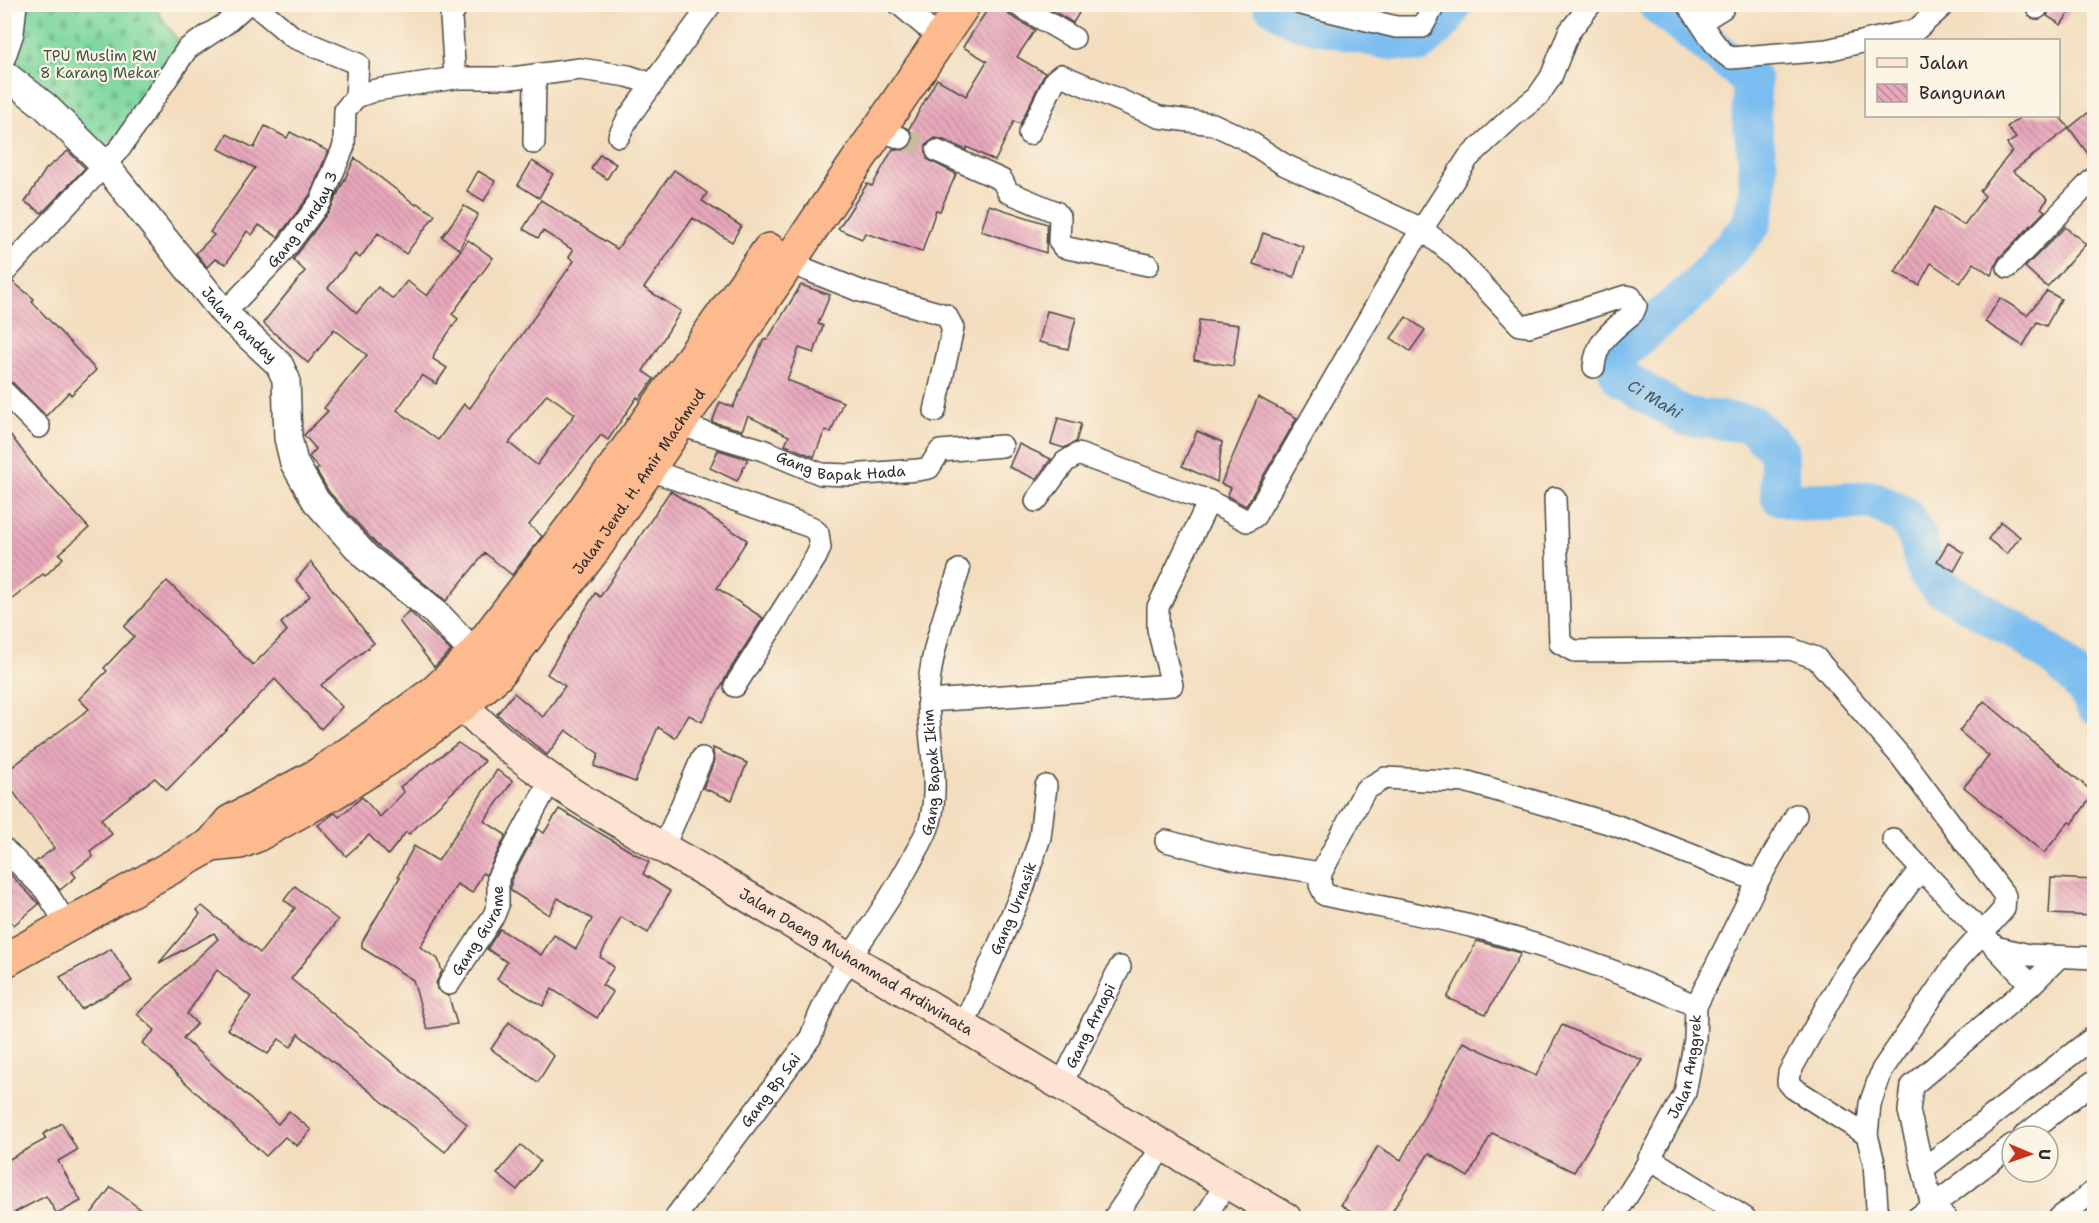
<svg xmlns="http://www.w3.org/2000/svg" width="2099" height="1223" viewBox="0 0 2099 1223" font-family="'Shantell Sans',sans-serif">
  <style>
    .cemetery { fill: url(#cemetery-stones); stroke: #548164; stroke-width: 1.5 }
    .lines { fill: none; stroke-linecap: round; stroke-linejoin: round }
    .river { stroke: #7abdf0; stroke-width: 39 }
    .building { fill: url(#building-back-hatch); fill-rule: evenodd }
    .minor-tunnel { stroke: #cbb9a1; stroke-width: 21; stroke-dasharray: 21 10; stroke-linecap: butt }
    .minor-casing { stroke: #494641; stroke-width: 24 }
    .tertiary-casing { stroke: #494641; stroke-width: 30 }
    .secondary-casing { stroke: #494641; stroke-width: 33 }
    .trunk-casing { stroke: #494641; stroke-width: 36 }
    .minor { stroke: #fff; stroke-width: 21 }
    .tertiary { stroke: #fff; stroke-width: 27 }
    .secondary { stroke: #fee3d2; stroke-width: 30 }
    .trunk { stroke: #fcba8e; stroke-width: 33 }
    .labels { text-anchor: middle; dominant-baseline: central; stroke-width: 4.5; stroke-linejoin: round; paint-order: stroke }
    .park-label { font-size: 15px; fill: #405648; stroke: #fcf5e5 }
    .street-label { font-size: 15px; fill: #2b2b2b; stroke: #fcf5e5 }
    .water-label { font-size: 16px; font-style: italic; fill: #435766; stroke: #fcf5e5 }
  </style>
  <defs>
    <pattern id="cemetery-stones" width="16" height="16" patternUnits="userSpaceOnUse" patternTransform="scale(1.5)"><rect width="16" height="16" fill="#7dd79d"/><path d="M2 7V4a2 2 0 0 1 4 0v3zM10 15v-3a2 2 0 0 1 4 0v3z" fill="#6cb987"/></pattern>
    <pattern id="building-back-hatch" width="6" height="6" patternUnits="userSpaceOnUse" patternTransform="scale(1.5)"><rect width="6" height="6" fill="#e8a7bc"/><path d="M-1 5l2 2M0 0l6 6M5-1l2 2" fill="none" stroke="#bc8899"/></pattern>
  </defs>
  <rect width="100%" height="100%" fill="#fcf5e5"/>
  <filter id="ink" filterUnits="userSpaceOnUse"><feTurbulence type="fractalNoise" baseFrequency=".0167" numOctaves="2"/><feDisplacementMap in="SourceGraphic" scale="12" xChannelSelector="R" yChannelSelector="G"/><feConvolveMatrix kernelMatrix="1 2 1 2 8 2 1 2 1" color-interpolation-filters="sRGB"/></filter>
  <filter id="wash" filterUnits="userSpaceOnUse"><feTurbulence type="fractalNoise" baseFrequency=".008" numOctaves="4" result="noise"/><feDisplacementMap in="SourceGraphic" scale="24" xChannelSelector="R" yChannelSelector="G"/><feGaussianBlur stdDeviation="1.35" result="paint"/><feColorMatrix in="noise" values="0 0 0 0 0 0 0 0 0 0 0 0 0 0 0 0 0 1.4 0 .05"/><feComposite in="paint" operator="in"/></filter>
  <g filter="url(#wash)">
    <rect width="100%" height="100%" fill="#f3ddbe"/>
    <!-- cemetery -->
    <polygon class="cemetery" points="20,5 153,5 183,48 107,157 5,68"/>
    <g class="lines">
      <!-- river -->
      <g class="river">
        <polyline points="1272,4 1297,20 1386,40 1420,43 1444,20 1453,4"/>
        <path id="s1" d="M1657,4L1752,80L1751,117L1758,163V199L1751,225L1697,287L1618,354L1616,367L1622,379L1684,416L1751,424L1779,451L1780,496L1801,502L1873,500L1905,516L1917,536L1926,573L1938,585C1985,615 2070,653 2094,704"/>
      </g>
    </g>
    <g id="blocks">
      <!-- building -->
      <g class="building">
        <polygon points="991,4 1003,4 1009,15 1035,30 1017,57 1045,73 1020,124 1014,121 995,161 967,147 966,150 942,139 935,138 926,145 927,159 956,174 940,211 936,210 922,252 865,233 862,239 838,229 867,184 872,186 893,149 904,150 913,143 913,135 909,129 937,79 966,96 987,61 963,47"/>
        <polygon points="1042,4 1065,4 1079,13 1073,23"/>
        <polygon points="2052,4 2075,4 2061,25 2047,16"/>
        <polygon points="2094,108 2094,162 2069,128"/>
        <polygon points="2022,116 2059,116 2069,128 2013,171 2048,199 2041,208 2045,211 1999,258 1991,275 1974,263 1960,283 1931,263 1919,285 1895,272 1935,207 1964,225 1985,196 1980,191 2012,151 2007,144 2016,138 2007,127"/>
        <polygon points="265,126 287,138 290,132 328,151 310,195 278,237 259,225 252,235 247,231 226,264 215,259 207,267 196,253 214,235 210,232 255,168 219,149 227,134 254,148"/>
        <polygon points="68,151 85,168 42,213 25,202 46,169"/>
        <polygon points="600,154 616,164 607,179 591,169"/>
        <path d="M355,158L416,205L417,203L435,215L406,254L378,233L360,258L355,254L328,288L357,313L378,287L393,299L407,281L427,296L468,240L493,258L452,314L458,319L435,352L433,359L447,368L436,384L422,375L397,410L438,440L464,404L470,408L574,261L569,257L573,250L543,231L538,238L523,229L541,200L617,249L674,170L707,193L702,201L741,226L732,242L693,218L644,288L681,311L643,371L654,379L639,399L637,397L608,440L601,435L529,525L542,536L512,575L485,553L446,601L377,545L329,492L316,470L319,468L309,457L316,449L304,435L328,411L324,408L367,355L334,329L308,363L263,323L305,271L293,260L331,208ZM547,394L575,414L537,465L509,443Z"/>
        <polygon points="532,161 553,174 539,198 518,185"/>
        <polygon points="478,171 495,181 484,201 467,191"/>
        <polygon points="989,205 1047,224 1046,253 981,231"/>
        <polygon points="464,206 478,214 459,249 442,237"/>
        <polygon points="2065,227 2086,244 2047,287 2025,267"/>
        <polygon points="1263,233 1304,247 1294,277 1253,264"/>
        <polygon points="13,282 34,299 32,302 96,370 71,395 69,392 46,416 13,383 4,380 4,285"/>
        <polygon points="801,285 830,295 818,324 823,326 814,353 799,348 787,380 843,402 831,432 825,430 814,457 785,445 789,436 748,416 742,430 712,422 720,402 733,407 764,339 767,340"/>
        <polygon points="2047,291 2061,299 2046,326 2037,322 2023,346 1985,322 2000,298 2027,315"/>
        <polygon points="1047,311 1076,318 1068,349 1039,342"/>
        <polygon points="1406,317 1425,330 1410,351 1391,338"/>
        <polygon points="1199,320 1239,325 1233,366 1194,360"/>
        <polygon points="1258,397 1297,418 1246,506 1227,496 1231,488 1221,484"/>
        <polygon points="1058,418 1081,424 1076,442 1064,448 1051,444"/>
        <polygon points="4,426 41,476 89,528 59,554 63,558 45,576 43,574 4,606"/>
        <polygon points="1197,431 1222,442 1217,482 1182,466"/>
        <polygon points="1019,444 1051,459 1036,479 1009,467"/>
        <polygon points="718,450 748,459 737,481 710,468"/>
        <polygon points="670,491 747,540 717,588 763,618 728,673 702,722 689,715 675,738 658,727 635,782 594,766 599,754 566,730 547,755 497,714 514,693 543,717 565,686 547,674 595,593 600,597"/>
        <polygon points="2001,522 2020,537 2007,554 1988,539"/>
        <polygon points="1948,543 1964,553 1954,571 1937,561"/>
        <polygon points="311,562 374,643 321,685 342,707 321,729 275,679 167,790 155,778 101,819 112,834 90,851 93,856 72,872 76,877 60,890 35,862 54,848 4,779 4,773 89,709 79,699 107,671 104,668 134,636 124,627 167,581 253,665 287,631 281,623 310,596 296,580"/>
        <polygon points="409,611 451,651 434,667 399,621"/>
        <polygon points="1984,701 2094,793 2072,824 2069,822 2044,853 1964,787 1989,756 1959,731"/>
        <polygon points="458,743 485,761 409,834 406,832 388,855 369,835 346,856 318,825 335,813 339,817 362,797 380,817 404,792 400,787"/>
        <polygon points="713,748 747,763 732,800 703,788 714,762"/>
        <polygon points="497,770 513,781 484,821 506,835 486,875 483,873 472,893 457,884 420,947 438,959 442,971 436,983 437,989 449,997 457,1024 427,1029 413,980 362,948 362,942 400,877 398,876 414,846 438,861"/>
        <polygon points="559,809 649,862 643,874 670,891 648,933 621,917 600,957 614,967 602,985 613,992 597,1018 552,989 543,1006 497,979 507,962 487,949 500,929 541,955 554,935 576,949 592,919 558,898 549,915 511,891 511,880 538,829 544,833"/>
        <polygon points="4,868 39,904 14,925 4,913"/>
        <polygon points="2051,878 2094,880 2094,916 2049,914"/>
        <polygon points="295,886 338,920 291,979 467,1124 445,1152 298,1034 291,1047 279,1039 268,1054 227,1029 251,997 217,970 187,1014 197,1024 183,1038 278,1124 289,1111 311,1130 297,1146 285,1137 266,1156 142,1043 155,1030 137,1014 218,939 214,933 159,963 200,914 197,910 202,906 260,953 295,908 284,900"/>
        <polygon points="1477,941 1521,953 1486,1014 1447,998"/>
        <polygon points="111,949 132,981 81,1009 60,977"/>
        <polygon points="509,1022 554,1056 538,1082 491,1049"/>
        <polygon points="1562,1025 1642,1060 1574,1172 1492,1133 1468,1177 1429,1153 1388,1218 1363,1218 1341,1205 1378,1146 1401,1160 1463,1042 1536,1076"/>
        <polygon points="62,1123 77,1150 58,1161 81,1201 57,1214 46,1196 4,1218 4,1162 46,1139 43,1134"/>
        <polygon points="521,1145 540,1161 517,1190 497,1174"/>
        <polygon points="111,1187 152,1218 88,1218"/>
      </g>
    </g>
  </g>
  <g filter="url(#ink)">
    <use href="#blocks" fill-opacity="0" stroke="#494641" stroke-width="1.5"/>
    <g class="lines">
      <!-- minor-tunnel -->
      <polyline class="minor-tunnel" points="901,138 937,151"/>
      <defs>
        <g id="minor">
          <polyline points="899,4 925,26"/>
          <polyline points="1016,4 1074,38"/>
          <polyline points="1301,4 1396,27 1422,27 1435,4"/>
          <path d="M1687,4C1701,20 1714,50 1731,58L1827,50L1866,41"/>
          <polyline points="2037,8 2039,4"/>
          <polyline points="1702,21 1723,8"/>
          <polyline points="1869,40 1916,30 1945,4"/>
          <polyline points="4,59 13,33 16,4"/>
          <polyline points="455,78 451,17 458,4"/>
          <polyline points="356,97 376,90 455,78 512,78 580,69 628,76 652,84"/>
          <polyline points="880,130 901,138"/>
          <path d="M1029,134L1055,80L1061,75L1159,117L1213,124L1247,140L1283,164L1422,229L1454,255L1520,325L1529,326L1626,296L1631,297L1636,306L1633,313C1614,329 1596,340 1594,367"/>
          <polyline points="619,136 628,118 711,4"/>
          <polyline points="534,143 535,76"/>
          <polyline points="937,151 1002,180 1008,192 1056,212 1060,218 1059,241 1063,247 1148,265"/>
          <polyline points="788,262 860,291 946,315 953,328 935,411"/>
          <polyline points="2008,267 2094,178"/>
          <polyline points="4,273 121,147 187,49 225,24 247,4"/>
          <path id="s2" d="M224,313L281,254L321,201L344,146L345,110L356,97L358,64L293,37L254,4"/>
          <polyline points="4,392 39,427"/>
          <path id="s3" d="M676,424L763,450L821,474L850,475L918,470L929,468L940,451L1002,446"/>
          <polyline points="647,469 811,527 818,533 820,548 816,557 735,686"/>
          <polyline points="1555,498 1560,643 1574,651 1791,649 1816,658 1902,758 2005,896 2004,909 1957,961 1882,1070 1870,1104 1867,1135 1874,1163 1877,1207 1874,1218"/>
          <polyline points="1036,501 1065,462 1078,454 1209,501"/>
          <polyline points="928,701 1172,685 1158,629 1158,607 1209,501 1247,521 1255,516 1406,254 1468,158 1512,117 1538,96 1551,77 1569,32 1591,4"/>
          <polyline points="1893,839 2031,985"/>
          <polyline points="1166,841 1243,861 1321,873"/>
          <polyline points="664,846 702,758"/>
          <polyline points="4,849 45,890 68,926"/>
          <polyline points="1999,948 2029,955 2094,958"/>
          <path id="s4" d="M449,984L494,915L498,905V877L550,781"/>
          <path d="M1696,1006C1628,974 1558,950 1486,930C1433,916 1379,907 1325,895L1320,885L1321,873L1365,790L1385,778L1468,782L1615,825L1758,881"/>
          <path id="s5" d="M963,1027L1023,889L1040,837L1046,786"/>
          <path id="s6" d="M1061,1085L1120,967"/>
          <polyline points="1867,1135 1793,1088 1788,1082 1789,1073 1844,975 1911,881 1922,872"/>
          <polyline points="2024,1136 2094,1081"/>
          <polyline points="1649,1158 1745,1218"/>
          <polyline points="1923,1169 2094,1037"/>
          <path id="s7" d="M677,1215L811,1037C832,972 879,922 910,863C917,850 926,836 930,822C940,785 929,741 928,703C928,657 945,614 959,570"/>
          <polyline points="1114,1218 1163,1146"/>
          <polyline points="1205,1218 1226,1183"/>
          <path id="s8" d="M1613,1218L1643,1171L1685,1093L1695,1040L1696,1006L1758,881L1796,815"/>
          <polyline points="1917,1218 2012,1145"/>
          <polyline points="1946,1218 1932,1206 1909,1111 1912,1086 2031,985 2059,957"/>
          <polyline points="2059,1218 2094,1191"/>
        </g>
        <g id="tertiary">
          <path id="s9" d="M4,74L45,106L104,164L224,313L279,364L286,379L288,438L294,463L316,501L366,557L433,610L475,654"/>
        </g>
        <g id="secondary">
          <path id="s10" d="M447,687C522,778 640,832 740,892C922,1002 1103,1111 1286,1218"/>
        </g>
        <g id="trunk">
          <polyline points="211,845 230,822 318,775 370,739 436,691 475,654 572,527 769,250"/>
          <path id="s11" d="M4,961L211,845L240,842L255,836L331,794L389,758L462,705L497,675L594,549L964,4"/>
        </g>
      </defs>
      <!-- minor casing -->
      <use href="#minor" class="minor-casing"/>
      <!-- tertiary casing -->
      <use href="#tertiary" class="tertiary-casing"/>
      <!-- secondary casing -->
      <use href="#secondary" class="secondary-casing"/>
      <!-- trunk casing -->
      <use href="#trunk" class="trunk-casing"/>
      <!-- minor -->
      <use href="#minor" class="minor"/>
      <!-- tertiary -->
      <use href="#tertiary" class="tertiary"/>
      <!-- secondary -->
      <use href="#secondary" class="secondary"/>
      <!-- trunk -->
      <use href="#trunk" class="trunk"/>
    </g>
  </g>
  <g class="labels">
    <!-- park labels -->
    <g class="park-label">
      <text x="100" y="56">TPU Muslim RW<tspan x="100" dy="17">8 Karang Mekar</tspan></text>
    </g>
    <!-- street labels -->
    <g class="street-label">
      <text stroke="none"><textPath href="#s2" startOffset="123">Gang Panday 3</textPath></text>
      <text stroke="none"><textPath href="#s9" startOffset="345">Jalan Panday</textPath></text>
      <text stroke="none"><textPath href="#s3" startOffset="172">Gang Bapak Hada</textPath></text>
      <text stroke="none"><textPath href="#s11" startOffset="814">Jalan Jend. H. Amir Machmud</textPath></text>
      <text stroke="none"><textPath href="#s7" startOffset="519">Gang Bapak Ikim</textPath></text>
      <text stroke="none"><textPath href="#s5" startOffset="129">Gang Urnasik</textPath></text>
      <text stroke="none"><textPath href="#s4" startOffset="62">Gang Gurame</textPath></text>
      <text stroke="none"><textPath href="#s10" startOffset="495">Jalan Daeng Muhammad Ardiwinata</textPath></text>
      <text stroke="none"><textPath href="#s6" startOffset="66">Gang Arnapi</textPath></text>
      <text stroke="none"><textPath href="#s8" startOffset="170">Jalan Anggrek</textPath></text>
      <text stroke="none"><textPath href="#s7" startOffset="156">Gang Bp Sai</textPath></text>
    </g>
    <!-- water labels -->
    <g class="water-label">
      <text stroke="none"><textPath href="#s1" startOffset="519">Ci Mahi</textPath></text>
    </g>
  </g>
  <!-- margin -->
  <rect width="2099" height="1223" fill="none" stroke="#fcf5e5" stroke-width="24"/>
  <!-- legend -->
  <rect x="1865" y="39" width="195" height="78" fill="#fcf5e5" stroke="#a8a49b" stroke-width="1.5"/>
  <rect x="1877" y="58" width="30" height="9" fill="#fee3d2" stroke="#a8a49b" stroke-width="1.5"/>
  <text x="1919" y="69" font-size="18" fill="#2b2b2b">Jalan</text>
  <rect x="1877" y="84" width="30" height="18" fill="url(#building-back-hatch)" stroke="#a8a49b" stroke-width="1.5"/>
  <text x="1919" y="99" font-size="18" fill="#2b2b2b">Bangunan</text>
  <!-- north arrow -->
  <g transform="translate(2030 1154) rotate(92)"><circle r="28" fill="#fcf5e5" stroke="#a8a49b" stroke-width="1.5"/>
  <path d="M0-4.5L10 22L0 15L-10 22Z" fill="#c8321e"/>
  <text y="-9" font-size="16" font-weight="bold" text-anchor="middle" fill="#2b2b2b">U</text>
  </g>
</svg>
